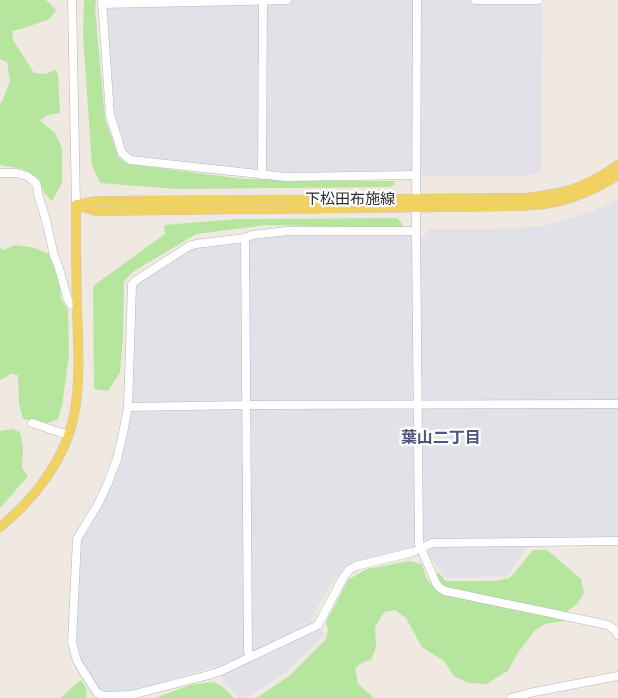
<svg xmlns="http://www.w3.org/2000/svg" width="618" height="698" viewBox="0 0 618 698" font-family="'DejaVu Sans','Noto Sans JP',sans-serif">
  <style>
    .industrial { fill: #e3e1e8 }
    .green { fill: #b6e59e }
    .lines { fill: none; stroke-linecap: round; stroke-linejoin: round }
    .minor-casing { stroke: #b4b7c1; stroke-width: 9 }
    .major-casing { stroke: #c9c9c9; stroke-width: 10 }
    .minor { stroke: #fff; stroke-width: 8 }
    .major { stroke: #f2d163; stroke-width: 9 }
    .labels { text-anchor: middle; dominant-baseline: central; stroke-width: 4.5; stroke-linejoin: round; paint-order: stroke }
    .street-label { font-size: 15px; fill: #2e2e2e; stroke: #fff }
    .neighbourhood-label { font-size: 16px; font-weight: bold; fill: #4d5680; stroke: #fff }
  </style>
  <rect width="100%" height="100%" fill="#efe9e1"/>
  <!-- industrial -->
  <g class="industrial">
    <polygon points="110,0 539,0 542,6 541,173 524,176 426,176 422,174 272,174 269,170 258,168 254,172 131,158 123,152 111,114 105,14 110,7"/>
    <polygon points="618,199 618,538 532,538 528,546 507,576 446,578 429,556 404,549 354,564 336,578 330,585 311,619 325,635 282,675 245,698 238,698 214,667 129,692 106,694 99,691 80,660 77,643 77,592 80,537 105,499 118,469 128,425 134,348 134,287 140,280 193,247 251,237 318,233 408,233 411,236 424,237 428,229 501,229 543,226 591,212"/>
  </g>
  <!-- green -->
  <g class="green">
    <polygon points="0,0 46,0 56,10 50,19 24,28 12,31 13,40 34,73 44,74 56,70 58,75 60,113 48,115 40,120 45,125 55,133 62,148 62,183 52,201 44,193 37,177 22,169 0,165 0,104 2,102 10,81 7,62 0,59"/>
    <polygon points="84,0 96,0 95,8 105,119 119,158 128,164 244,179 347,181 396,181 392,187 177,189 100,183 92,165 83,35"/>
    <polygon points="397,218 401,222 404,228 266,225 196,234 134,271 124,281 123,338 120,372 108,391 94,389 93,286 165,234 164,225 238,219"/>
    <polygon points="15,245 35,248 49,254 59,281 61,299 68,310 69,355 62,406 58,419 47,423 23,419 19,404 18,375 11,374 0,380 0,247 4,250"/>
    <polygon points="12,429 20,432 23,446 22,468 28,476 0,508 0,431"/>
    <polygon points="533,550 547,550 581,579 584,593 578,603 565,613 564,621 545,624 534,631 515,657 509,670 486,684 468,683 454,676 444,661 422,647 406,618 395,610 384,612 375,627 376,647 371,660 363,662 355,668 358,684 374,698 255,698 258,697 289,676 326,639 328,630 326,622 348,580 367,569 410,561 422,564 426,578 433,585 438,572 446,581 496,581 510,578"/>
    <polygon points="81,680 86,688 87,698 60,698"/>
    <polygon points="213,682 222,686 234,698 155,698 190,685"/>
  </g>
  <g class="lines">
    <defs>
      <g id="minor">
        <polyline points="72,0 76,205"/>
        <polyline points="102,0 110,115 122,153 130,160 285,177 416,175"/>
        <polyline points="417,0 416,231 419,544 436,583 440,588 445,591 608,625 616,631 618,635"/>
        <polyline points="475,0 538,0"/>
        <polyline points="102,4 287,0"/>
        <polyline points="0,173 16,173 27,176 34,181 37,185 38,194 47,224 54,256 58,265 68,300 72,305 77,306"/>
        <polyline points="262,175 263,0"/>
        <polyline points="416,231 288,231 252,235 245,238 196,244 189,246 135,281 132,285 128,407 122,438 117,459 108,483 97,506 77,539 72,642 77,661 97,693 104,696 131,695 209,675 221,671 318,625 343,578 349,570 356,566 413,552 432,543 618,541"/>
        <polyline points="245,238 248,651 250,656"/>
        <polyline points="128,407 247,405 618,404"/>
        <polyline points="32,423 68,435"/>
        <polyline points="511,698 529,693 618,676"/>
      </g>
      <g id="major">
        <path d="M76,205L96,201L525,198C542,196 560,194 576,188C591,182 605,174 618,165"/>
        <path d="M79,206L96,211L522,206C531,205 541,205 550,203C571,200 600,187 618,175"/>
        <path d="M0,527C34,500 66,458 74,415C81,379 78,343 77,308C76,274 76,239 76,205"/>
      </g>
    </defs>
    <!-- minor casing -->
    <use href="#minor" class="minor-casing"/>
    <!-- major casing -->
    <use href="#major" class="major-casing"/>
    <!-- minor -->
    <use href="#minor" class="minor"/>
    <!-- major -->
    <use href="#major" class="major"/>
  </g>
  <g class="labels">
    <!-- street labels -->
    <g class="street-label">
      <text x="350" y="199">下松田布施線</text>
    </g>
    <!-- neighbourhood labels -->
    <g class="neighbourhood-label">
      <text x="441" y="437">葉山二丁目</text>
    </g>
  </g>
</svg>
